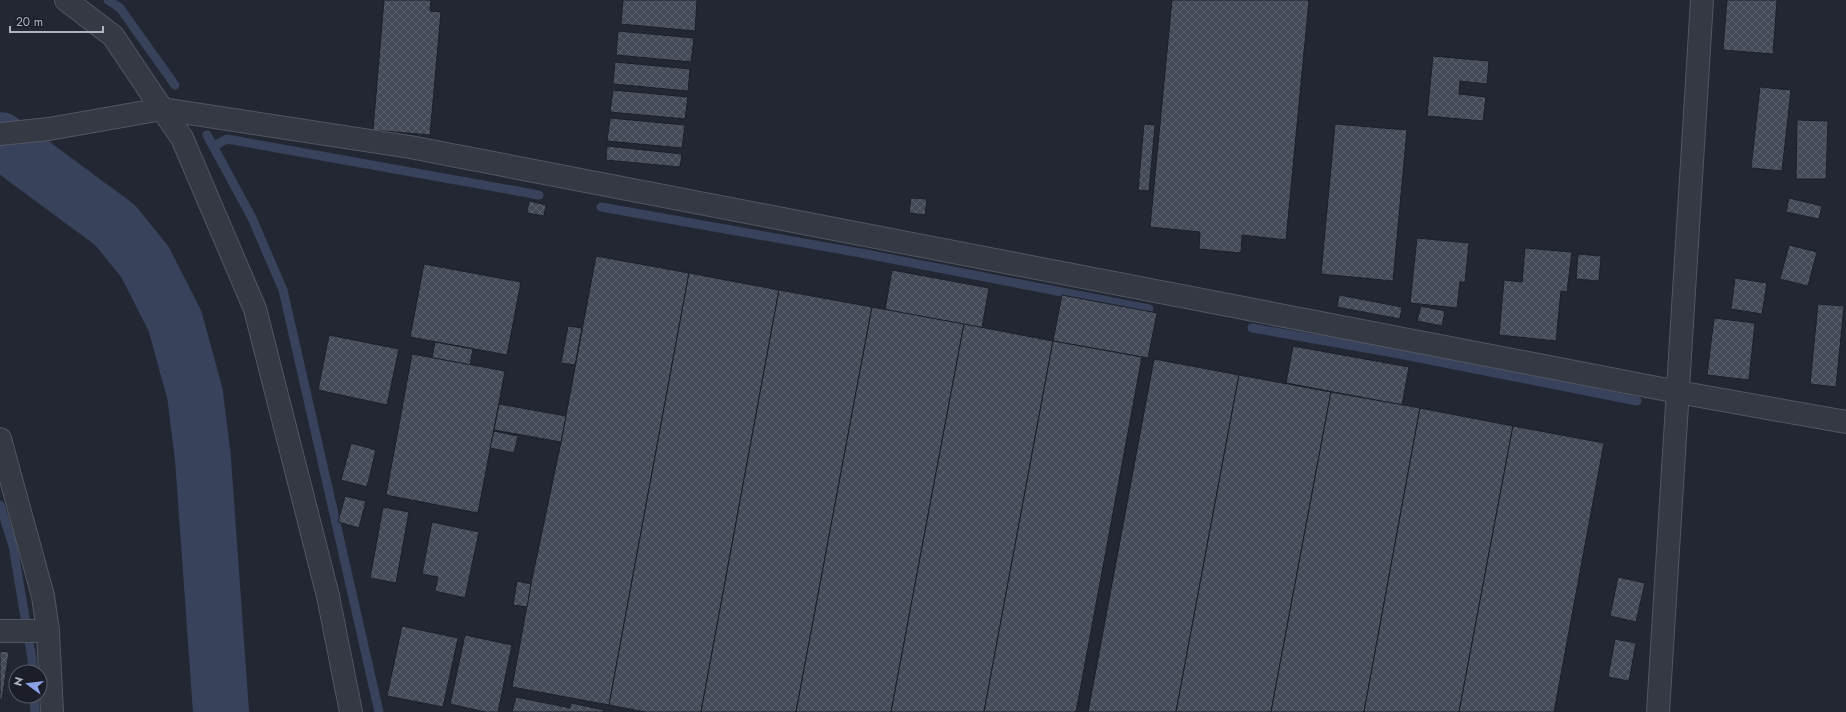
<svg xmlns="http://www.w3.org/2000/svg" width="1846" height="712" viewBox="0 0 1846 712" font-family="Jost,sans-serif">
  <style>
    .lines { fill: none; stroke-linecap: round; stroke-linejoin: round }
    .stream { stroke: #39425b; stroke-width: 9 }
    .river { stroke: #39425b; stroke-width: 56 }
    .building { fill: url(#building-cross-hatch); stroke: #1d202b }
    .minor-casing { stroke: #535662; stroke-width: 24 }
    .tertiary-casing { stroke: #535662; stroke-width: 24 }
    .minor { stroke: #353944; stroke-width: 22 }
    .tertiary { stroke: #353944; stroke-width: 22 }
  </style>
  <defs>
    <pattern id="building-cross-hatch" width="8" height="8" patternUnits="userSpaceOnUse"><rect width="8" height="8" fill="#444958"/><path d="M0 0l8 8M0 8l8-8" fill="none" stroke="#5c616e"/></pattern>
  </defs>
  <rect width="100%" height="100%" fill="#222733"/>
  <g class="lines">
    <!-- stream -->
    <g class="stream">
      <polyline points="108,0 120,8 175,85"/>
      <polyline points="207,135 252,218 283,290 379,712"/>
      <polyline points="214,146 227,139 539,195"/>
      <polyline points="601,207 866,254 1149,309"/>
      <polyline points="1252,328 1394,353 1637,401"/>
      <polyline points="0,505 13,546 32,659 33,672"/>
      <polyline points="34,696 35,712"/>
    </g>
    <!-- river -->
    <polyline class="river" points="0,140 115,225 145,262 175,321 195,394 203,459 221,712"/>
  </g>
  <!-- building -->
  <g class="building">
    <polygon points="384,0 431,0 430,11 441,12 430,135 373,130"/>
    <polygon points="623,0 697,0 695,31 621,24"/>
    <polygon points="1172,0 1309,0 1286,240 1242,235 1241,253 1199,249 1200,232 1150,227"/>
    <polygon points="1727,0 1777,0 1773,54 1723,50"/>
    <polygon points="618,31 694,38 691,62 616,55"/>
    <polygon points="1433,56 1489,61 1487,84 1460,81 1459,94 1486,97 1483,121 1427,116"/>
    <polygon points="615,62 690,69 688,91 613,84"/>
    <polygon points="1760,87 1791,90 1782,171 1751,168"/>
    <polygon points="613,90 688,97 685,119 610,112"/>
    <polygon points="610,118 685,125 682,148 607,141"/>
    <polygon points="1797,120 1828,121 1826,179 1796,179"/>
    <polygon points="1144,124 1155,125 1149,191 1138,190"/>
    <polygon points="1335,124 1407,130 1393,281 1321,274"/>
    <polygon points="607,146 682,154 680,167 606,160"/>
    <polygon points="911,198 927,199 925,215 909,213"/>
    <polygon points="1789,198 1822,206 1819,219 1786,212"/>
    <polygon points="529,201 546,205 544,216 527,213"/>
    <polygon points="1417,238 1469,243 1465,282 1460,282 1457,308 1410,303"/>
    <polygon points="1789,245 1817,252 1808,286 1780,279"/>
    <polygon points="1525,248 1572,252 1567,292 1561,291 1556,341 1499,335 1504,280 1522,282"/>
    <polygon points="1578,254 1601,256 1599,281 1576,279"/>
    <polygon points="596,256 689,273 609,705 512,687 531,584 561,442"/>
    <polygon points="424,264 521,282 507,355 410,337"/>
    <polygon points="892,270 989,288 982,328 885,310"/>
    <polygon points="689,273 779,290 701,712 645,712 609,705"/>
    <polygon points="1735,278 1767,283 1762,314 1731,309"/>
    <polygon points="779,290 872,307 796,712 701,712"/>
    <polygon points="1062,295 1157,313 1148,358 1053,341"/>
    <polygon points="1339,295 1402,307 1400,319 1337,307"/>
    <polygon points="1818,304 1844,306 1836,387 1810,384"/>
    <polygon points="1421,306 1445,311 1442,326 1417,321"/>
    <polygon points="872,307 964,324 891,712 796,712"/>
    <polygon points="1714,318 1755,323 1749,380 1707,375"/>
    <polygon points="964,324 1053,341 984,712 891,712"/>
    <polygon points="568,326 582,328 575,365 561,363"/>
    <polygon points="329,335 399,349 387,405 318,390"/>
    <polygon points="1053,341 1142,357 1076,712 984,712"/>
    <polygon points="435,342 473,349 470,365 432,358"/>
    <polygon points="1293,346 1409,367 1402,405 1286,383"/>
    <polygon points="412,354 505,371 478,513 386,495"/>
    <polygon points="1154,359 1239,375 1176,712 1088,712"/>
    <polygon points="1239,375 1331,392 1271,712 1176,712"/>
    <polygon points="1331,392 1420,408 1364,712 1271,712"/>
    <polygon points="499,404 566,416 561,442 494,430"/>
    <polygon points="1420,408 1513,426 1459,712 1364,712"/>
    <polygon points="1513,426 1604,443 1554,712 1459,712"/>
    <polygon points="494,431 518,436 514,453 490,448"/>
    <polygon points="351,443 376,450 367,487 341,480"/>
    <polygon points="345,496 366,501 359,528 338,522"/>
    <polygon points="383,507 409,512 396,583 370,578"/>
    <polygon points="432,522 479,532 465,598 435,591 438,577 422,574"/>
    <polygon points="1618,577 1645,583 1636,622 1610,616"/>
    <polygon points="517,581 531,584 527,607 513,605"/>
    <polygon points="402,626 458,638 443,707 387,696"/>
    <polygon points="465,635 512,645 498,712 485,712 450,704"/>
    <polygon points="1615,639 1636,643 1629,681 1608,677"/>
    <polygon points="0,651 9,652 2,700 0,700"/>
    <polygon points="516,697 570,708 571,703 604,710 603,712 512,712"/>
  </g>
  <g class="lines">
    <defs>
      <g id="minor">
        <polyline points="66,0 113,36 162,109"/>
        <polyline points="0,134 49,129 162,109 410,147 1678,392 1846,422"/>
        <polyline points="0,439 43,596 48,631 52,712"/>
        <polyline points="0,631 48,631"/>
      </g>
      <g id="tertiary">
        <polyline points="162,109 182,138 255,309 328,596 351,712"/>
        <polyline points="1658,712 1702,0"/>
      </g>
    </defs>
    <!-- minor casing -->
    <use href="#minor" class="minor-casing"/>
    <!-- tertiary casing -->
    <use href="#tertiary" class="tertiary-casing"/>
    <!-- minor -->
    <use href="#minor" class="minor"/>
    <!-- tertiary -->
    <use href="#tertiary" class="tertiary"/>
  </g>
  <!-- north arrow -->
  <g transform="translate(28 684) rotate(285)"><circle r="19" fill="#1b1e29" stroke="#575a66"/>
  <path d="M0-3L7 15L0 10L-7 15Z" fill="#8da1e8"/>
  <text y="-6" font-size="11" font-weight="bold" text-anchor="middle" fill="#b0b3c1">N</text>
  </g>
  <!-- scale -->
  <path d="M10 26v6h93v-6" fill="none" stroke="#b0b3c1" stroke-width="2"/>
  <text x="16" y="26" font-size="12" fill="#b0b3c1" stroke="#1b1e29" stroke-width="3" paint-order="stroke">20 m</text>
</svg>
